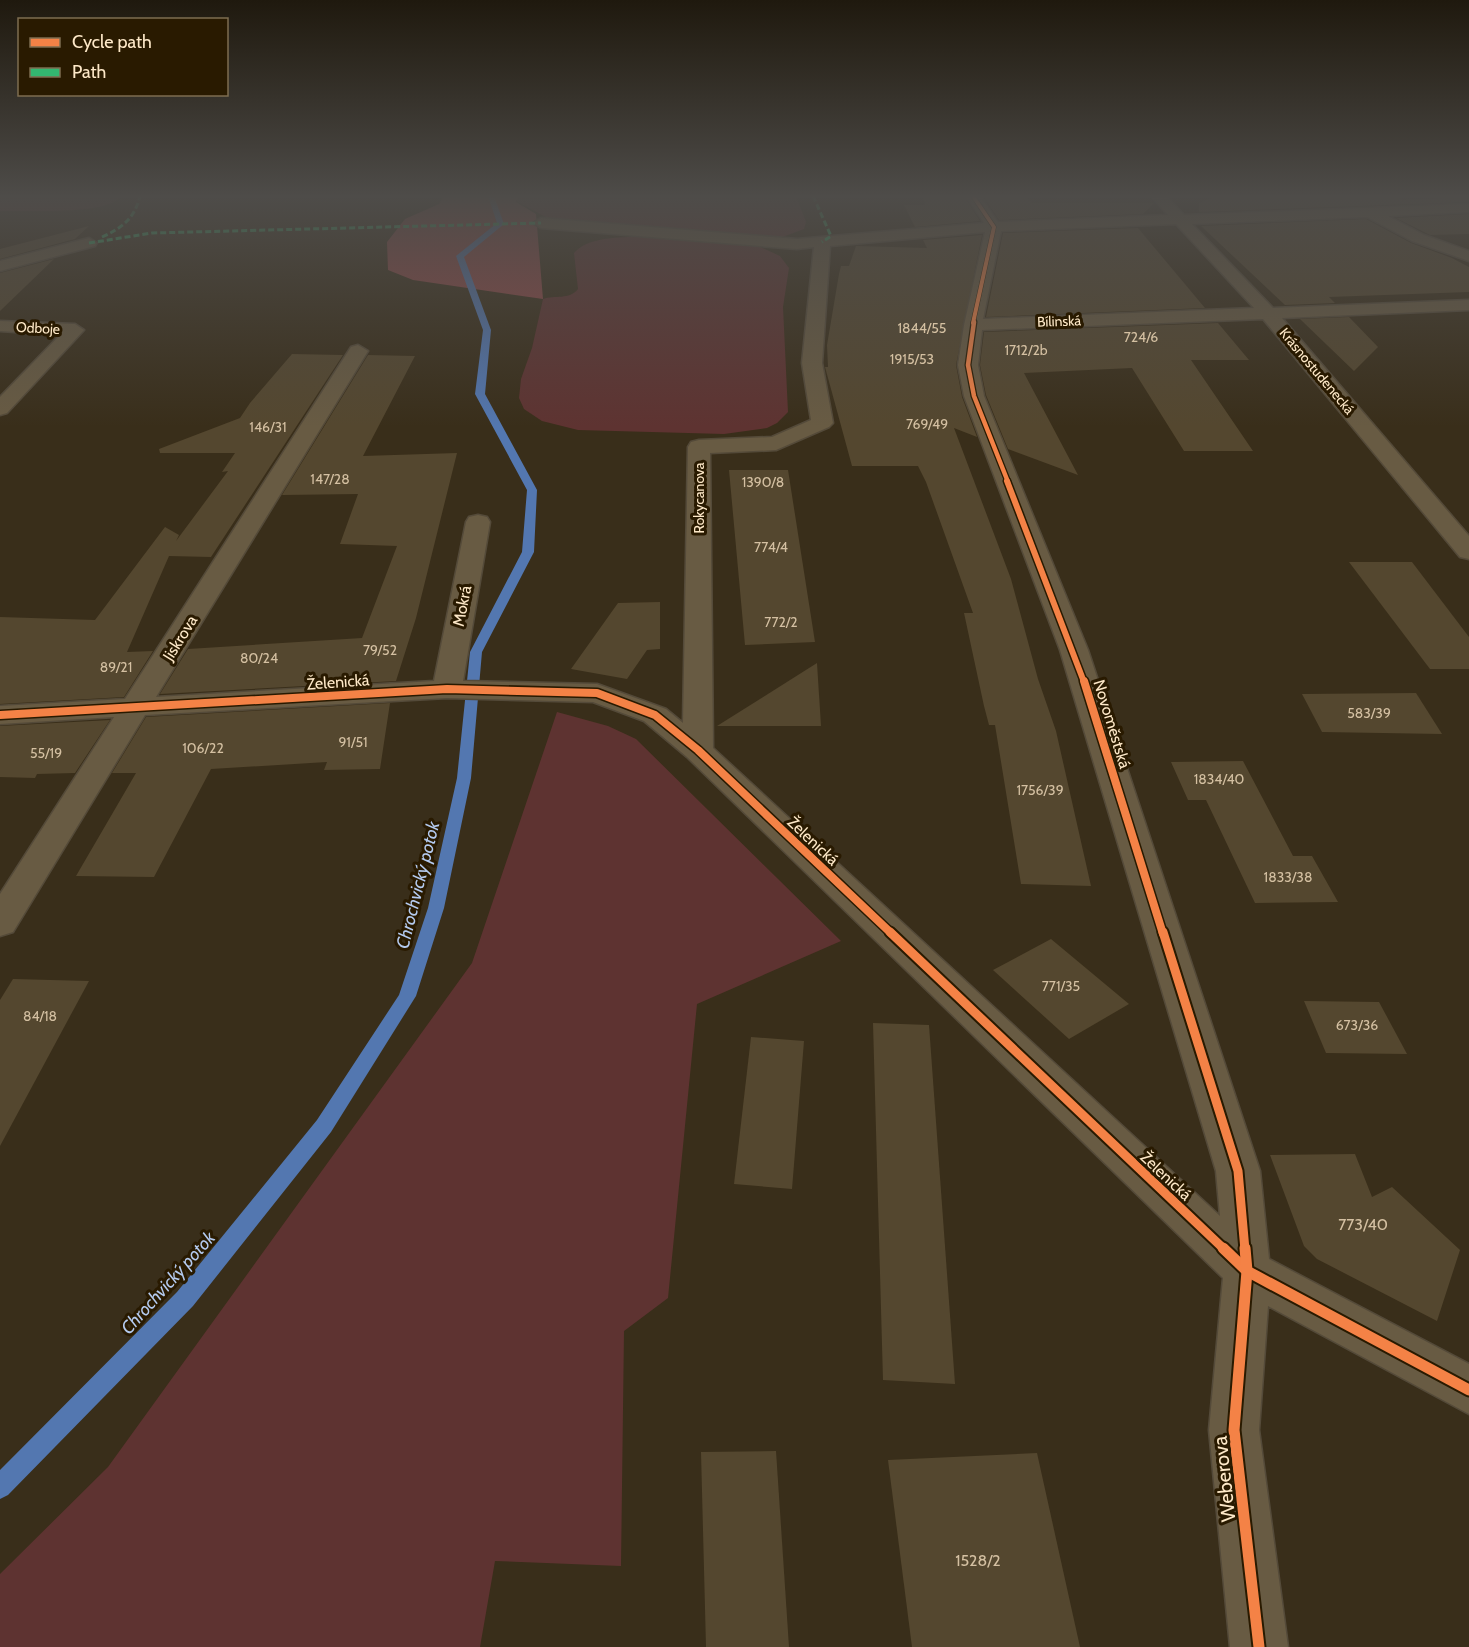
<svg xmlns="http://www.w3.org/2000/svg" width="1469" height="1647" viewBox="0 0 1469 1647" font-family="Cabin,sans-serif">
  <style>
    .green { fill: #5e3331 }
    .forest { fill: #914848 }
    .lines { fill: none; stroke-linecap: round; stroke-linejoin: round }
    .stream { fill: #5377b0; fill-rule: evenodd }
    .building { fill: #54472f }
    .minor-casing { stroke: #544a39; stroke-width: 3 }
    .minor { fill: #685b43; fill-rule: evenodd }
    .quiet { stroke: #33b770; stroke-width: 3; stroke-dasharray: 6 3; stroke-linecap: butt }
    .cycleway-far5-casing { stroke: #291a00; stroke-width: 5 }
    .cycleway-far4-casing { stroke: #291a00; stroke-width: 7 }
    .cycleway-far3-casing { stroke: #291a00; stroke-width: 9 }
    .cycleway-far2-casing { stroke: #291a00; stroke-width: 11 }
    .cycleway-far1-casing { stroke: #291a00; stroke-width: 13 }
    .cycleway-casing { stroke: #291a00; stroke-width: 15 }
    .cycleway-far5 { stroke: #f48246; stroke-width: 4 }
    .cycleway-far4 { stroke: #f48246; stroke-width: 4.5 }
    .cycleway-far3 { stroke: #f48246; stroke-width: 6 }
    .cycleway-far2 { stroke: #f48246; stroke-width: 8 }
    .cycleway-far1 { stroke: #f48246; stroke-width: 9 }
    .cycleway { stroke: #f48246; stroke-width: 11 }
    .labels { text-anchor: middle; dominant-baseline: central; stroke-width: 6; stroke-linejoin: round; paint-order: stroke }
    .far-street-label { font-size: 14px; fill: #fee9c8; stroke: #291a00 }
    .number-label { font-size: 14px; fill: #d4c0a2 }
    .street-label { font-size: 16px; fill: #fee9c8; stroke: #291a00 }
    .near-number-label { font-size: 16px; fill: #d4c0a2 }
    .water-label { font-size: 18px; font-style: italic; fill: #b4caee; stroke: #291a00 }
    .near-street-label { font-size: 20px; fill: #fee9c8; stroke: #291a00 }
  </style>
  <rect width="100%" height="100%" fill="#392e1a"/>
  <!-- green -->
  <g class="green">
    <path d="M0,196H121C108,216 24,210 0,211Z"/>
    <polygon points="517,196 796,196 806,222 804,229 780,238 553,221 516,201"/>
    <path d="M650,237L758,246L780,256L789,268L783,307L788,412L777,423L767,428L724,434L578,430L542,421L524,409L519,398L521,379L532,348L543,299C555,295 569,300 578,289L574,253C589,235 628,237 650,237Z"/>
    <polygon points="557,712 608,726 636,739 841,941 697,1004 668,1298 624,1331 621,1566 495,1561 480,1647 0,1647 0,1574 108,1467 472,963"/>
  </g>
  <!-- forest -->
  <polygon class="forest" points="444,196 517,196 516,202 536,214 543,299 413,280 388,270 387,242 405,219 439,204"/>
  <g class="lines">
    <!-- stream -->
    <polygon class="stream" points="488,196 494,196 504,224 464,257 491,330 485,394 537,490 534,552 482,652 471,778 444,908 416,996 331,1132 193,1306 8,1495 0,1499 0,1470 177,1292 317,1120 399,995 428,908 457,778 470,652 522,552 527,490 475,394 483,330 456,256 497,223"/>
  </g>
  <!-- building -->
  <g class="building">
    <polygon points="923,196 964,196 980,221 915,227 904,205 925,205"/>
    <polygon points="983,196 1026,196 1032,203 1154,203 1143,214 999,220"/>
    <polygon points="1217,196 1397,196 1403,200 1469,197 1469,202 1199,212 1199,203"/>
    <polygon points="1469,214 1469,234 1430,235 1396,218"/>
    <polygon points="1366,219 1411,243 1452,258 1469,267 1469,292 1329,297 1335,303 1285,305 1201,226"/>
    <polygon points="89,226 75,239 0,259 0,249"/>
    <polygon points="1138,228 1205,308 986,317 1003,233"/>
    <polygon points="982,235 956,365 962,397 977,437 954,428 1011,579 1038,679 1056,731 1091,886 1021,884 995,725 989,725 984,706 964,613 973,613 926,482 918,466 852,466 825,367 828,367 827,345 839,274 841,266 849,266 856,246 927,248 923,240"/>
    <polygon points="54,259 0,311 0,273"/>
    <polygon points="1349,317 1378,347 1354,371 1300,319"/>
    <polygon points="1218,323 1249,360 1191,360 1253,451 1184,451 1132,368 1024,373 1078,475 1008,449 986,395 980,365 984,332"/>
    <polygon points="292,354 343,355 211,557 169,556 127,652 153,651 124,697 0,704 0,617 95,620 165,527 179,535 176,541 228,471 222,472 235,453 160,453 159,449 240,418 250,403"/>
    <polygon points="368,355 415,356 363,456 457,453 416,618 396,681 160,694 188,649 362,638 397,546 340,544 358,494 282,495"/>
    <polygon points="729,470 788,470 815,642 745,645"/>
    <polygon points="1349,562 1412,562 1469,637 1469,669 1430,669"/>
    <polygon points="660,602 660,649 647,650 627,679 571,669 618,603"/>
    <polygon points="817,663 821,726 717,726"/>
    <polygon points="1416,693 1442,734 1322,732 1302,694"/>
    <polygon points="390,703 380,769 324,770 327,762 211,769 154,877 76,876 136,773 112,773 146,717"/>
    <polygon points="110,720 75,773 37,774 35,778 0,777 0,726"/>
    <polygon points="1243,761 1293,856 1312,856 1338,902 1255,903 1206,800 1188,800 1171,762"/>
    <polygon points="1051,939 1129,1004 1069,1039 993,970"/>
    <polygon points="13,979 89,981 0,1146 0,1000"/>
    <polygon points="1304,1001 1379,1002 1407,1054 1326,1053"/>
    <polygon points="873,1023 929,1025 955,1384 883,1380"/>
    <polygon points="751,1037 804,1041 792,1189 734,1184"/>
    <polygon points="1355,1154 1372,1197 1392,1187 1460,1250 1437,1321 1317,1259 1304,1246 1270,1155"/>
    <polygon points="776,1451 789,1647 706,1647 701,1452"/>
    <polygon points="1037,1453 1080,1647 912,1647 888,1460"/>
  </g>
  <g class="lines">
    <defs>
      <g id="minor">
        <path d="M966,196H980L998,222L1168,215L1151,196H1166L1184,215L1469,204V212L1388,216L1424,235L1469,251V261L1412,241L1367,217L1192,224L1273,308L1469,300V310L1282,318L1469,536V559L1460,557L1263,319L982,330L978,365L984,396L1088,650L1260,1171L1269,1259L1469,1364V1414L1268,1306L1259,1430L1288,1647H1230L1209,1430L1223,1278L687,757L644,721L593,702L447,698L145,715L13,932L0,936V894L114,717L0,724V706L125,699L351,347L358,345L368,351L156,697L434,681L466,522L469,517L478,515L487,517L490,522L463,681L597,684L666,709L683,723L688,447L691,442L699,440L772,437L811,420L802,363L814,247L797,249L541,228L533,223L541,218L797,239L984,223ZM1176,224L1254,308L983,319L1001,231ZM985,232L964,325L958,365L964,396L1060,650L1216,1171L1220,1216L713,748L710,453L776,450L829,427L833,423L822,363L830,246Z"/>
        <polygon points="89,238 97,243 95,246 0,271 0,261"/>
        <polygon points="0,321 75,324 84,330 7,413 0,415 0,397 60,335 0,331"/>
      </g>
    </defs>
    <!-- minor casing -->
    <use href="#minor" class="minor-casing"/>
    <!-- minor -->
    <use href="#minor" class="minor"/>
    <!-- quiet -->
    <g class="quiet">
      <polyline points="813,196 831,236 822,242"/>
      <path d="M102,237C122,228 135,218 140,196"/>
      <polyline points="89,243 152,233 541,223"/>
    </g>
    <defs>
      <polyline id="cycleway-far5" points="973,196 994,227 973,323"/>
      <polyline id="cycleway-far4" points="974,322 968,365 974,396 1008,482"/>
      <polyline id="cycleway-far3" points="1007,481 1084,682"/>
      <g id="cycleway-far2">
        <polyline points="1084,681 1163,934"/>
        <polyline points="0,715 447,689 597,693 655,715 698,750 892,934"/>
      </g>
      <g id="cycleway-far1">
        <polyline points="890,932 1225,1250"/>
        <polyline points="1163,932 1238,1171 1245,1250"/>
      </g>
      <g id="cycleway">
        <polyline points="1223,1248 1247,1271 1469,1390"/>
        <polyline points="1245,1248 1247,1271 1234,1430 1259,1647"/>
      </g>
    </defs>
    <!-- cycleway-far5 casing -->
    <use href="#cycleway-far5" class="cycleway-far5-casing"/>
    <!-- cycleway-far4 casing -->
    <use href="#cycleway-far4" class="cycleway-far4-casing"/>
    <!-- cycleway-far3 casing -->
    <use href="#cycleway-far3" class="cycleway-far3-casing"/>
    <!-- cycleway-far2 casing -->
    <use href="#cycleway-far2" class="cycleway-far2-casing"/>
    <!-- cycleway-far1 casing -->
    <use href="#cycleway-far1" class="cycleway-far1-casing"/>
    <!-- cycleway casing -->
    <use href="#cycleway" class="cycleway-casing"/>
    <!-- cycleway-far5 -->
    <use href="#cycleway-far5" class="cycleway-far5"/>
    <!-- cycleway-far4 -->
    <use href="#cycleway-far4" class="cycleway-far4"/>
    <!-- cycleway-far3 -->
    <use href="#cycleway-far3" class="cycleway-far3"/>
    <!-- cycleway-far2 -->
    <use href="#cycleway-far2" class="cycleway-far2"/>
    <!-- cycleway-far1 -->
    <use href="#cycleway-far1" class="cycleway-far1"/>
    <!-- cycleway -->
    <use href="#cycleway" class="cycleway"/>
  </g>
  <!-- sky -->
  <linearGradient id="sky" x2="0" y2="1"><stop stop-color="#1f190e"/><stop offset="0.46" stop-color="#4e4c49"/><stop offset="1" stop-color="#4e4c49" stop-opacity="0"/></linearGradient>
  <rect width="1469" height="427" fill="url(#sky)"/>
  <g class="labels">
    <!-- far-street labels -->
    <g class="far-street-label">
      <text transform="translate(1059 321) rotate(-2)">Bílinská</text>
      <text transform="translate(38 328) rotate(3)">Odboje</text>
      <text transform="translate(1317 371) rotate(50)">Krásnostudenecká</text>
      <text transform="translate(699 498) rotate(-90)">Rokycanova</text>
    </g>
    <!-- number labels -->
    <g class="number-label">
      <text x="922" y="328">1844/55</text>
      <text x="1141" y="337">724/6</text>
      <text x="1026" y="350">1712/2b</text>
      <text x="912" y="359">1915/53</text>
      <text x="927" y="424">769/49</text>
      <text x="268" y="427">146/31</text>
      <text x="330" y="479">147/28</text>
      <text x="763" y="482">1390/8</text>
      <text x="771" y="547">774/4</text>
      <text x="781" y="622">772/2</text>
      <text x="380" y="650">79/52</text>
      <text x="259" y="658">80/24</text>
      <text x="116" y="667">89/21</text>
      <text x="1369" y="713">583/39</text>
      <text x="353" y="742">91/51</text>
      <text x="203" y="748">106/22</text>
      <text x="46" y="753">55/19</text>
      <text x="1219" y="779">1834/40</text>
      <text x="1040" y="790">1756/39</text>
      <text x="1288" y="877">1833/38</text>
      <text x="1061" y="986">771/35</text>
      <text x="40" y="1016">84/18</text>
      <text x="1357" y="1025">673/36</text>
    </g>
    <!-- street labels -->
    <g class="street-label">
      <text transform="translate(462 606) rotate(-79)">Mokrá</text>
      <text transform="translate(180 638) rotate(-58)">Jiskrova</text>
      <text transform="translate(338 682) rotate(-4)">Želenická</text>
      <text transform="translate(1112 724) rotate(73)">Novoměstská</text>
      <text transform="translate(813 841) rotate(43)">Želenická</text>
      <text transform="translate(1166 1176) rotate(43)">Želenická</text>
    </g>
    <!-- near-number labels -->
    <g class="near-number-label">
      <text x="1363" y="1224">773/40</text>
      <text x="978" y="1560">1528/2</text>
    </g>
    <!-- water labels -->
    <g class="water-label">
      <text transform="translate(418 885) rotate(-76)">Chrochvický potok</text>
      <text transform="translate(168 1283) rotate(-48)">Chrochvický potok</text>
    </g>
    <!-- near-street labels -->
    <g class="near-street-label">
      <text transform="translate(1224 1479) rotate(-96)">Weberova</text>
    </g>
  </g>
  <!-- legend -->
  <rect x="18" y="18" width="210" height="78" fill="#291a00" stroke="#7e6d50" stroke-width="1.5"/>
  <rect x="30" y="38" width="30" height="9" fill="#f48246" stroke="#7e6d50" stroke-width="1.5"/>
  <text x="72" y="48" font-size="18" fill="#fee9c8">Cycle path</text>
  <rect x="30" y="68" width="30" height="9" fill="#33b770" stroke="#7e6d50" stroke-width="1.5"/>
  <text x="72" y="78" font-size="18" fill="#fee9c8">Path</text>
</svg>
